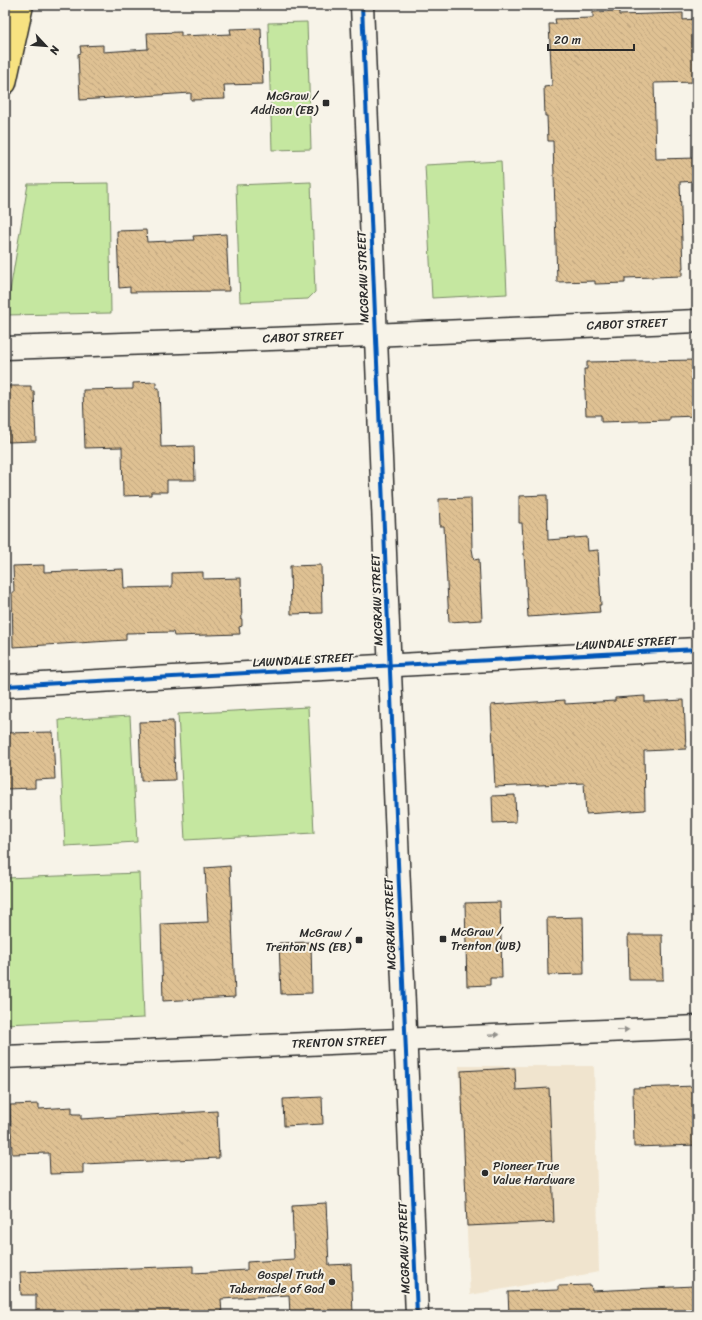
<svg xmlns="http://www.w3.org/2000/svg" width="702" height="1320" viewBox="0 0 702 1320" font-family="Sriracha,sans-serif">
  <style>
    .built { fill: #f0e4ce }
    .green { fill: #c5e7a0; stroke: #788966 }
    .building { fill: url(#building-back-hatch); stroke: #2b2b2b }
    .lines { fill: none; stroke-linecap: round; stroke-linejoin: round }
    .minor-casing { stroke: #2b2b2b; stroke-width: 25 }
    .tertiary-casing { stroke: #2b2b2b; stroke-width: 25 }
    .motorway-casing { stroke: #2b2b2b; stroke-width: 25 }
    .minor { stroke: #f7f3e8; stroke-width: 22 }
    .tertiary { stroke: #f7f3e8; stroke-width: 22 }
    .motorway { stroke: #f7e281; stroke-width: 22 }
    .cycleway-casing { stroke: #f7f3e8; stroke-width: 6 }
    .cycleway { stroke: #0057b8; stroke-width: 4 }
    .oneway { fill: #918f8a }
    .poi-dot { fill: #2b2b2b; stroke: #f7f3e8; stroke-width: 1.5 }
    .labels { text-anchor: middle; dominant-baseline: central; stroke-width: 4; stroke-linejoin: round; paint-order: stroke }
    .poi-label { font-size: 12px; fill: #2b2b2b; stroke: #f7f3e8; text-anchor: end }
    .street-label { font-size: 12px; fill: #2b2b2b; stroke: #f7f3e8 }
  </style>
  <defs>
    <pattern id="building-back-hatch" width="6" height="6" patternUnits="userSpaceOnUse"><rect width="6" height="6" fill="#dfc193"/><path d="M-1 5l2 2M0 0l6 6M5-1l2 2" fill="none" stroke="#c0a67f"/></pattern>
  </defs>
  <rect width="100%" height="100%" fill="#f7f3e8"/>
  <filter id="ink" filterUnits="userSpaceOnUse"><feTurbulence type="fractalNoise" baseFrequency=".025" numOctaves="2"/><feDisplacementMap in="SourceGraphic" scale="8" xChannelSelector="R" yChannelSelector="G"/><feConvolveMatrix kernelMatrix="1 2 1 2 8 2 1 2 1" color-interpolation-filters="sRGB"/></filter>
  <g filter="url(#ink)">
    <!-- built -->
    <polygon class="built" points="459,1066 594,1066 599,1272 470,1295"/>
    <!-- green -->
    <g class="green">
      <polygon points="307,22 311,149 272,150 268,23"/>
      <polygon points="501,161 507,294 432,298 425,165"/>
      <polygon points="311,182 315,292 308,299 240,302 236,185"/>
      <polygon points="109,183 111,313 6,315 28,184"/>
      <polygon points="308,707 314,833 185,840 178,714"/>
      <polygon points="130,716 137,842 65,846 59,720"/>
      <polygon points="139,873 144,1018 5,1024 5,878"/>
    </g>
    <!-- building -->
    <g class="building">
      <polygon points="619,11 619,15 683,13 683,20 695,19 697,82 654,83 656,159 697,158 697,181 680,182 683,269 682,269 682,276 625,278 625,283 595,284 595,281 557,282 553,141 548,141 547,116 545,116 544,87 552,86 549,24 556,24 555,19 593,18 593,12"/>
      <polygon points="261,28 263,84 224,85 225,99 191,100 191,93 80,100 78,54 81,53 80,46 103,45 103,52 148,49 147,33 181,32 181,36 231,34 230,29"/>
      <polygon points="146,230 147,242 194,240 193,236 226,234 229,291 130,292 130,287 119,288 117,231"/>
      <polygon points="697,360 697,416 669,417 669,420 601,422 601,415 586,415 584,369 587,369 587,362"/>
      <polygon points="156,382 156,388 159,388 161,447 194,446 195,480 167,480 167,492 151,492 151,495 123,496 122,447 85,448 83,390 133,389 133,383"/>
      <polygon points="7,386 31,386 31,391 34,391 36,441 8,442 8,435 5,436 5,392 7,392"/>
      <polygon points="547,495 548,540 587,537 588,551 598,550 601,605 599,605 600,612 528,617 522,523 519,523 519,496"/>
      <polygon points="471,498 472,549 474,560 479,559 482,620 449,622 444,526 440,526 439,499"/>
      <polygon points="44,565 44,572 123,569 124,588 172,587 172,573 203,572 203,579 241,578 242,626 239,627 240,634 174,636 173,632 126,633 126,640 13,647 12,592 14,592 13,566"/>
      <polygon points="321,565 322,613 291,614 290,566"/>
      <polygon points="645,696 645,702 684,700 686,749 644,751 645,810 586,814 584,783 495,787 491,705 565,700 565,704 615,701 615,698"/>
      <polygon points="173,721 175,780 141,781 139,722"/>
      <polygon points="53,732 55,779 35,780 35,788 5,789 5,733"/>
      <polygon points="515,795 516,822 493,823 492,796"/>
      <polygon points="230,866 235,997 163,1001 161,924 208,922 205,868"/>
      <polygon points="500,902 502,978 490,978 490,985 467,986 465,903"/>
      <polygon points="583,917 584,974 548,975 547,918"/>
      <polygon points="628,935 662,935 663,980 629,980"/>
      <polygon points="311,942 312,993 281,994 279,943"/>
      <polygon points="515,1068 516,1090 549,1088 554,1222 467,1226 461,1071"/>
      <polygon points="697,1086 697,1145 634,1147 633,1088"/>
      <polygon points="322,1097 323,1124 284,1126 283,1099"/>
      <polygon points="39,1104 39,1109 72,1107 72,1114 81,1114 81,1119 217,1111 219,1158 83,1164 83,1173 50,1174 49,1153 12,1154 10,1105"/>
      <polygon points="326,1203 329,1265 351,1264 353,1315 290,1315 289,1295 221,1299 222,1315 36,1315 36,1295 21,1295 20,1272 193,1266 193,1273 247,1270 247,1262 294,1259 292,1205"/>
      <polygon points="591,1285 592,1291 694,1286 695,1315 509,1315 508,1292 558,1290 558,1286"/>
    </g>
    <g class="lines">
      <defs>
        <g id="minor">
          <polyline points="5,348 326,337 697,321"/>
          <polyline points="5,686 697,649"/>
          <polyline points="5,1057 697,1027"/>
        </g>
        <polyline id="tertiary" points="362,5 417,1315"/>
        <polyline id="motorway" points="5,83 22,5"/>
      </defs>
      <!-- minor casing -->
      <use href="#minor" class="minor-casing"/>
      <!-- tertiary casing -->
      <use href="#tertiary" class="tertiary-casing"/>
      <!-- motorway casing -->
      <use href="#motorway" class="motorway-casing"/>
      <!-- minor -->
      <use href="#minor" class="minor"/>
      <!-- tertiary -->
      <use href="#tertiary" class="tertiary"/>
      <!-- motorway -->
      <use href="#motorway" class="motorway"/>
      <defs>
        <g id="cycleway">
          <polyline points="362,5 417,1315"/>
          <polyline points="5,686 697,649"/>
        </g>
      </defs>
      <!-- cycleway casing -->
      <use href="#cycleway" class="cycleway-casing"/>
      <!-- cycleway -->
      <use href="#cycleway" class="cycleway"/>
    </g>
    <!-- one-way arrows -->
    <defs><path id="oneway-solid" d="M-6-.8H1V-3.2L6.5 0L1 3.2V.8H-6Z"/></defs>
    <g class="oneway">
      <use href="#oneway-solid" transform="translate(623 1030) rotate(-2)"/>
      <use href="#oneway-solid" transform="translate(494 1035) rotate(-2)"/>
    </g>
  </g>
  <!-- markers -->
  <g class="poi-dot">
    <rect x="322" y="99" width="8" height="8" rx="2"/>
    <rect x="439" y="935" width="8" height="8" rx="2"/>
    <rect x="355" y="936" width="8" height="8" rx="2"/>
    <circle cx="485" cy="1173" r="4"/>
    <circle cx="332" cy="1282" r="4"/>
  </g>
  <g class="labels">
    <!-- poi labels -->
    <g class="poi-label">
      <text x="318" y="96">McGraw /<tspan x="318" dy="14">Addison (EB)</tspan></text>
      <text x="451" y="932" text-anchor="start">McGraw /<tspan x="451" dy="14">Trenton (WB)</tspan></text>
      <text x="351" y="933">McGraw /<tspan x="351" dy="14">Trenton NS (EB)</tspan></text>
      <text x="493" y="1166" text-anchor="start">Pioneer True<tspan x="493" dy="14">Value Hardware</tspan></text>
      <text x="324" y="1275">Gospel Truth<tspan x="324" dy="14">Tabernacle of God</tspan></text>
    </g>
    <!-- street labels -->
    <g class="street-label">
      <text transform="translate(363 277) rotate(-92)">MCGRAW STREET</text>
      <text transform="translate(627 324) rotate(-2)">CABOT STREET</text>
      <text transform="translate(303 337) rotate(-2)">CABOT STREET</text>
      <text transform="translate(377 600) rotate(-92)">MCGRAW STREET</text>
      <text transform="translate(626 643) rotate(-3)">LAWNDALE STREET</text>
      <text transform="translate(303 660) rotate(-3)">LAWNDALE STREET</text>
      <text transform="translate(390 924) rotate(-92)">MCGRAW STREET</text>
      <text transform="translate(339 1042) rotate(-2)">TRENTON STREET</text>
      <text transform="translate(404 1248) rotate(-92)">MCGRAW STREET</text>
    </g>
  </g>
  <!-- margin -->
  <rect width="702" height="1320" fill="none" stroke="#f7f3e8" stroke-width="20"/>
  <rect x="10" y="10" width="682" height="1300" fill="none" stroke="#2b2b2b" stroke-width="1.5" filter="url(#ink)"/>
  <!-- north arrow -->
  <g transform="translate(46 46) rotate(116)" stroke="#f7f3e8" stroke-width="3" paint-order="stroke">
  <path d="M0-3L7 15L0 10L-7 15Z" fill="#2b2b2b"/>
  <text y="-6" font-size="11" font-weight="bold" text-anchor="middle" fill="#2b2b2b">N</text>
  </g>
  <!-- scale -->
  <path d="M548 44v6h86v-6" fill="none" stroke="#2b2b2b" stroke-width="2"/>
  <text x="554" y="44" font-size="12" fill="#2b2b2b" stroke="#f7f3e8" stroke-width="3" paint-order="stroke">20 m</text>
</svg>
